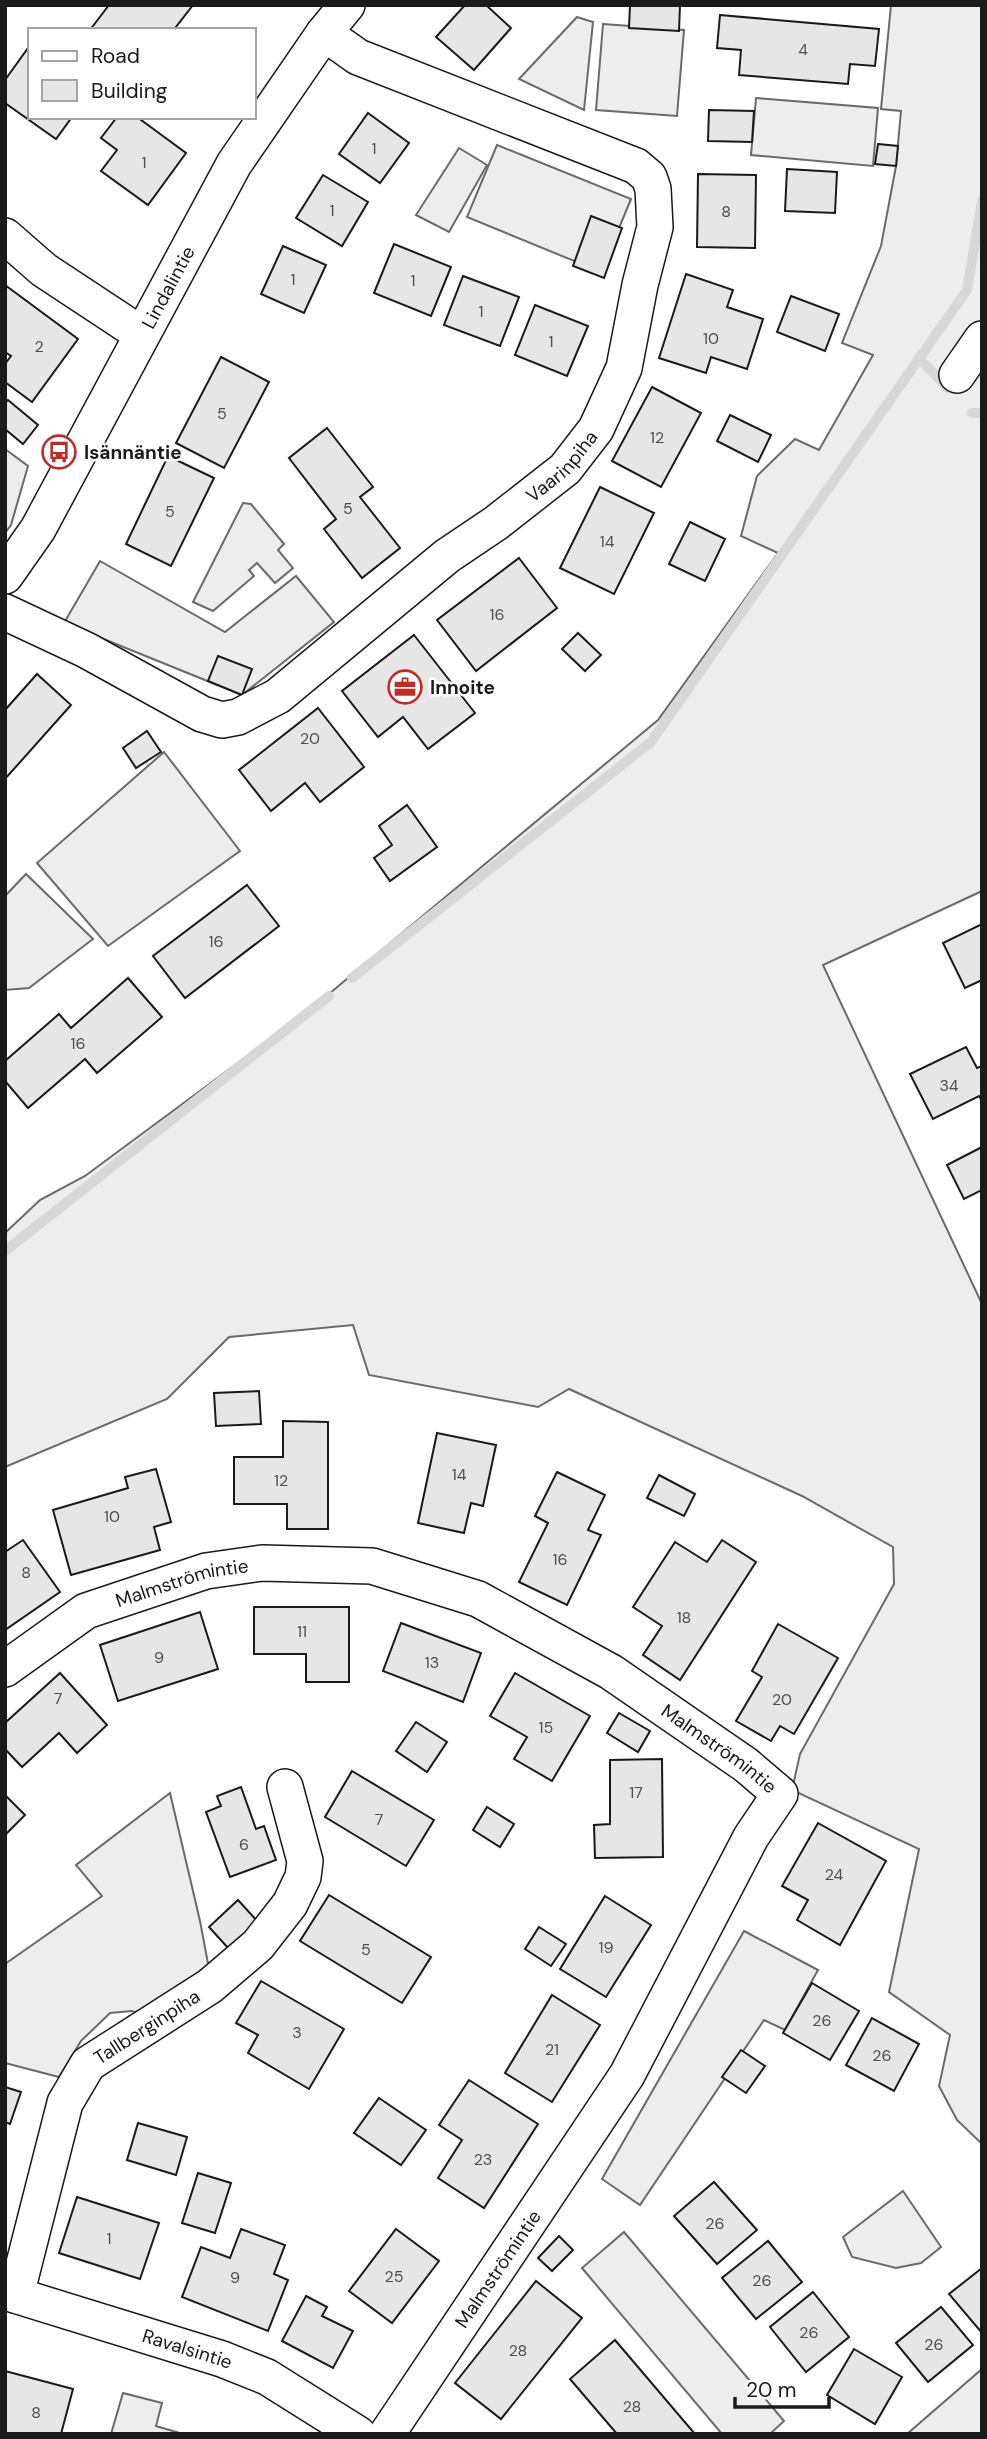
<svg xmlns="http://www.w3.org/2000/svg" width="987" height="2439" viewBox="0 0 987 2439" font-family="'DM Sans',sans-serif">
  <style>
    .built { fill: #ededed; stroke: #6a6a6a; stroke-width: 2 }
    .lines { fill: none; stroke-linecap: round; stroke-linejoin: round }
    .stream { stroke: #d7d7d7; stroke-width: 10 }
    .building { fill: #e6e6e6; stroke: #1a1a1a; stroke-width: 2 }
    .minor-casing { stroke: #1a1a1a; stroke-width: 38 }
    .minor { stroke: #fff; stroke-width: 35 }
    .labels { text-anchor: middle; dominant-baseline: central; stroke-width: 5; stroke-linejoin: round; paint-order: stroke }
    .number-label { font-size: 16px; fill: #4d4d4d }
    .street-label { font-size: 19px; fill: #1a1a1a; stroke: #fff }
    .poi-label { font-size: 19px; font-weight: bold; fill: #1a1a1a; stroke: #fff; text-anchor: start }
  </style>
  <rect width="100%" height="100%" fill="#fff"/>
  <!-- built -->
  <g class="built">
    <polygon points="891,5 982,5 982,891 823,965 982,1304 982,2144 957,2120 939,2086 950,2035 889,1992 919,1849 792,1790 800,1754 894,1584 893,1547 802,1496 569,1389 538,1407 369,1375 353,1325 229,1337 167,1399 5,1467 5,1233 40,1200 85,1176 312,1008 658,720 778,553 741,536 757,476 795,439 819,450 873,355 842,343 881,246 896,166 901,111 881,109"/>
    <polygon points="577,17 593,22 584,110 519,79"/>
    <polygon points="603,24 684,30 677,116 596,110"/>
    <polygon points="756,98 878,108 873,166 751,155"/>
    <polygon points="497,145 631,199 601,272 467,217"/>
    <polygon points="459,148 487,165 449,232 416,215"/>
    <polygon points="5,449 28,466 11,525 5,533"/>
    <polygon points="243,503 251,504 284,544 278,550 293,568 275,583 257,563 249,570 254,576 213,611 193,602"/>
    <polygon points="100,561 225,632 296,576 334,622 242,695 64,623"/>
    <polygon points="164,752 240,851 108,946 37,863"/>
    <polygon points="26,874 93,939 29,988 5,990 5,896"/>
    <polygon points="170,1793 200,1921 210,1974 164,2022 132,2011 110,2013 81,2041 59,2077 5,2063 5,1964 102,1896 76,1865"/>
    <polygon points="744,1931 818,1970 785,2030 764,2020 640,2205 602,2179"/>
    <polygon points="903,2191 941,2247 921,2263 896,2268 852,2257 843,2237"/>
    <polygon points="624,2232 784,2421 770,2434 722,2434 582,2268"/>
    <polygon points="982,2369 982,2434 907,2434"/>
    <polygon points="123,2393 162,2403 156,2426 183,2434 111,2434"/>
  </g>
  <g class="lines">
    <!-- stream -->
    <g class="stream">
      <polyline points="919,358 948,388"/>
      <polyline points="972,413 982,413"/>
      <polyline points="352,978 651,742 967,290 982,201"/>
      <polyline points="5,1251 329,996"/>
    </g>
  </g>
  <!-- building -->
  <g class="building">
    <polygon points="109,5 193,5 176,27 179,30 90,30"/>
    <polygon points="465,5 486,5 511,28 474,70 436,37"/>
    <polygon points="630,5 680,5 679,31 629,28"/>
    <polygon points="720,15 879,29 875,66 850,64 848,84 739,75 741,50 717,48"/>
    <polygon points="28,48 30,117 72,117 56,139 5,103 5,80"/>
    <polygon points="709,110 754,111 752,142 708,141"/>
    <polygon points="368,113 409,143 380,183 339,154"/>
    <polygon points="117,117 137,117 186,153 148,205 101,171 117,150 101,138"/>
    <polygon points="878,144 898,146 896,166 875,164"/>
    <polygon points="787,169 837,172 835,213 785,211"/>
    <polygon points="698,174 756,175 755,248 697,247"/>
    <polygon points="323,175 368,202 342,246 296,218"/>
    <polygon points="591,216 622,228 604,278 573,266"/>
    <polygon points="394,244 451,267 431,316 374,293"/>
    <polygon points="283,246 326,265 304,313 261,294"/>
    <polygon points="686,274 733,290 727,307 763,319 747,369 711,357 706,373 659,358"/>
    <polygon points="463,276 519,297 500,346 444,325"/>
    <polygon points="5,285 78,339 32,402 5,382 5,364 11,356 5,352"/>
    <polygon points="791,296 839,314 825,351 777,332"/>
    <polygon points="535,305 588,326 567,376 515,355"/>
    <polygon points="221,357 269,382 224,468 176,443"/>
    <polygon points="652,387 701,413 661,487 612,461"/>
    <polygon points="8,400 38,425 23,444 5,429 5,403"/>
    <polygon points="730,415 771,435 758,462 717,441"/>
    <polygon points="327,428 373,487 360,497 400,548 362,578 324,529 336,519 289,458"/>
    <polygon points="168,456 214,478 171,566 126,544"/>
    <polygon points="600,487 654,513 614,594 560,568"/>
    <polygon points="690,522 725,539 705,581 669,564"/>
    <polygon points="519,558 557,608 476,671 437,620"/>
    <polygon points="578,633 601,655 585,671 562,649"/>
    <polygon points="414,635 475,713 428,749 403,717 378,737 342,691"/>
    <polygon points="218,656 252,669 242,695 208,681"/>
    <polygon points="37,674 71,705 5,779 5,710"/>
    <polygon points="318,708 364,767 320,802 305,783 271,811 239,770"/>
    <polygon points="147,731 161,752 136,768 123,748"/>
    <polygon points="407,805 437,847 390,881 374,858 392,845 379,826"/>
    <polygon points="247,885 279,926 185,998 153,956"/>
    <polygon points="982,924 982,980 965,988 943,943"/>
    <polygon points="128,978 162,1017 97,1073 85,1059 28,1108 5,1081 5,1061 59,1014 71,1028"/>
    <polygon points="966,1047 977,1068 982,1066 982,1101 979,1096 933,1119 910,1074"/>
    <polygon points="982,1147 982,1190 964,1199 947,1165"/>
    <polygon points="259,1391 261,1424 216,1426 214,1393"/>
    <polygon points="283,1421 328,1422 328,1529 287,1529 287,1504 234,1504 234,1457 283,1457"/>
    <polygon points="437,1433 496,1445 483,1506 471,1503 464,1533 418,1523"/>
    <polygon points="156,1469 171,1522 154,1527 160,1550 71,1575 53,1510 128,1488 125,1477"/>
    <polygon points="557,1472 605,1495 588,1530 601,1535 567,1605 519,1582 548,1523 535,1516"/>
    <polygon points="659,1475 695,1494 684,1516 647,1498"/>
    <polygon points="23,1540 60,1592 5,1630 5,1552"/>
    <polygon points="722,1540 756,1562 680,1680 643,1655 662,1626 633,1607 675,1542 707,1562"/>
    <polygon points="254,1607 349,1607 349,1682 306,1682 306,1654 254,1654"/>
    <polygon points="200,1612 218,1669 118,1701 100,1645"/>
    <polygon points="401,1623 481,1653 463,1702 383,1671"/>
    <polygon points="778,1624 838,1658 794,1734 780,1726 771,1741 736,1721 762,1677 752,1671"/>
    <polygon points="60,1673 107,1725 77,1753 59,1733 22,1767 5,1749 5,1723"/>
    <polygon points="515,1673 590,1716 552,1781 514,1759 527,1737 490,1716"/>
    <polygon points="619,1713 650,1731 638,1752 607,1733"/>
    <polygon points="416,1722 447,1742 427,1772 396,1751"/>
    <polygon points="662,1759 663,1857 595,1858 594,1825 610,1824 610,1760"/>
    <polygon points="352,1771 434,1820 406,1866 325,1817"/>
    <polygon points="241,1787 256,1829 264,1826 276,1860 230,1877 206,1812 221,1806 217,1796"/>
    <polygon points="5,1795 25,1815 5,1835"/>
    <polygon points="487,1807 514,1824 500,1847 473,1830"/>
    <polygon points="818,1823 886,1861 840,1945 797,1920 808,1900 782,1886"/>
    <polygon points="329,1895 431,1957 402,2003 300,1941"/>
    <polygon points="605,1896 651,1925 606,1997 560,1969"/>
    <polygon points="238,1900 259,1923 229,1949 209,1927"/>
    <polygon points="539,1927 566,1944 551,1966 525,1949"/>
    <polygon points="261,1981 344,2029 309,2089 248,2053 258,2035 236,2023"/>
    <polygon points="812,1983 859,2011 830,2060 783,2033"/>
    <polygon points="552,1995 600,2025 552,2102 505,2073"/>
    <polygon points="872,2018 919,2044 894,2091 846,2065"/>
    <polygon points="741,2050 765,2066 746,2093 722,2077"/>
    <polygon points="469,2080 538,2124 484,2208 438,2178 462,2140 439,2125"/>
    <polygon points="5,2087 21,2092 10,2124 5,2122"/>
    <polygon points="379,2098 426,2130 401,2165 354,2133"/>
    <polygon points="138,2123 187,2137 176,2175 127,2160"/>
    <polygon points="198,2173 231,2183 215,2233 182,2223"/>
    <polygon points="714,2182 757,2230 717,2264 674,2216"/>
    <polygon points="77,2197 159,2223 140,2279 59,2253"/>
    <polygon points="241,2229 285,2245 274,2274 288,2280 268,2331 182,2297 201,2247 230,2258"/>
    <polygon points="396,2229 439,2261 392,2323 349,2291"/>
    <polygon points="559,2236 573,2250 552,2271 538,2258"/>
    <polygon points="768,2241 802,2282 756,2319 722,2278"/>
    <polygon points="982,2268 982,2333 949,2294"/>
    <polygon points="536,2281 582,2318 501,2419 455,2383"/>
    <polygon points="813,2292 849,2337 806,2372 770,2327"/>
    <polygon points="306,2296 327,2307 322,2316 353,2331 333,2368 282,2341"/>
    <polygon points="941,2307 973,2345 928,2382 896,2343"/>
    <polygon points="615,2340 695,2434 617,2434 570,2379"/>
    <polygon points="854,2349 902,2377 875,2424 827,2395"/>
    <polygon points="5,2371 73,2389 61,2434 5,2434"/>
  </g>
  <g class="lines">
    <defs>
      <g id="minor">
        <polyline points="5,236 44,270 141,334"/>
        <polyline points="957,375 982,339"/>
        <path id="s1" d="M5,576L38,529L234,164L324,33L347,5"/>
        <path id="s2" d="M5,612L86,650L202,714L222,720L238,717L278,696L447,556L496,523L565,469L596,429L624,368L640,285L655,227L653,189L649,177L636,166L358,57L324,33"/>
        <path id="s3" d="M5,1669L86,1611L206,1571L262,1563L372,1566L478,1599L611,1672L746,1765L780,1794L751,1837L627,2075L387,2434"/>
        <path id="s4" d="M5,2292L222,2359L267,2377L358,2434"/>
        <path id="s5" d="M16,2295L65,2103L88,2064L210,1986L258,1945L290,1904L303,1877L305,1861L285,1787"/>
      </g>
    </defs>
    <!-- minor casing -->
    <use href="#minor" class="minor-casing"/>
    <!-- minor -->
    <use href="#minor" class="minor"/>
  </g>
  <!-- icons -->
  <defs>
    <symbol id="bus-ring" viewBox="-11 -11 22 22"><circle r="9.5" fill="#fff" stroke="#c62828" stroke-width="1.5"/><path d="M-5-6H5V4H4V6H2V4H-2V6H-4V4H-5ZM-3.5-4V0h7V-4ZM-3.5 1.2v1.5H-2V1.2ZM2 1.2v1.5H3.5V1.2Z" fill="#c62828"/></symbol>
    <symbol id="office-ring" viewBox="-11 -11 22 22"><circle r="9.5" fill="#fff" stroke="#c62828" stroke-width="1.5"/><path d="M-6-3h4V-5.5h4V-3h4V5H-6ZM-1-4.5V-3h2v-1.5ZM-6 0V1H6V0Z" fill="#c62828"/></symbol>
  </defs>
  <g fill-rule="evenodd">
    <use href="#bus-ring" x="40" y="433" width="38" height="38"/>
    <use href="#office-ring" x="386" y="668" width="38" height="38"/>
  </g>
  <g class="labels">
    <!-- number labels -->
    <g class="number-label">
      <text x="803" y="49">4</text>
      <text x="374" y="148">1</text>
      <text x="144" y="162">1</text>
      <text x="332" y="210">1</text>
      <text x="726" y="211">8</text>
      <text x="293" y="279">1</text>
      <text x="413" y="280">1</text>
      <text x="481" y="311">1</text>
      <text x="711" y="338">10</text>
      <text x="551" y="341">1</text>
      <text x="39" y="346">2</text>
      <text x="222" y="413">5</text>
      <text x="657" y="437">12</text>
      <text x="348" y="508">5</text>
      <text x="170" y="511">5</text>
      <text x="607" y="541">14</text>
      <text x="497" y="614">16</text>
      <text x="310" y="738">20</text>
      <text x="216" y="941">16</text>
      <text x="78" y="1043">16</text>
      <text x="949" y="1085">34</text>
      <text x="459" y="1474">14</text>
      <text x="281" y="1480">12</text>
      <text x="112" y="1516">10</text>
      <text x="560" y="1559">16</text>
      <text x="26" y="1572">8</text>
      <text x="684" y="1617">18</text>
      <text x="302" y="1631">11</text>
      <text x="159" y="1657">9</text>
      <text x="432" y="1662">13</text>
      <text x="58" y="1698">7</text>
      <text x="782" y="1699">20</text>
      <text x="546" y="1727">15</text>
      <text x="636" y="1792">17</text>
      <text x="379" y="1819">7</text>
      <text x="244" y="1844">6</text>
      <text x="834" y="1874">24</text>
      <text x="606" y="1947">19</text>
      <text x="366" y="1949">5</text>
      <text x="822" y="2020">26</text>
      <text x="297" y="2032">3</text>
      <text x="552" y="2049">21</text>
      <text x="882" y="2055">26</text>
      <text x="483" y="2159">23</text>
      <text x="715" y="2223">26</text>
      <text x="109" y="2238">1</text>
      <text x="394" y="2276">25</text>
      <text x="235" y="2277">9</text>
      <text x="762" y="2280">26</text>
      <text x="809" y="2332">26</text>
      <text x="934" y="2344">26</text>
      <text x="518" y="2350">28</text>
      <text x="632" y="2406">28</text>
      <text x="36" y="2412">8</text>
    </g>
    <!-- street labels -->
    <g class="street-label">
      <text stroke="none"><textPath href="#s1" startOffset="332">Lindalintie</textPath></text>
      <text stroke="none"><textPath href="#s2" startOffset="670">Vaarinpiha</textPath></text>
      <text stroke="none"><textPath href="#s3" startOffset="200">Malmströmintie</textPath></text>
      <text stroke="none"><textPath href="#s3" startOffset="788">Malmströmintie</textPath></text>
      <text stroke="none"><textPath href="#s5" startOffset="313">Tallberginpiha</textPath></text>
      <text transform="translate(498 2269) rotate(-56)">Malmströmintie</text>
      <text stroke="none"><textPath href="#s4" startOffset="191">Ravalsintie</textPath></text>
    </g>
    <!-- poi labels -->
    <g class="poi-label">
      <text x="84" y="452">Isännäntie</text>
      <text x="430" y="687">Innoite</text>
    </g>
  </g>
  <!-- border -->
  <rect width="987" height="2439" fill="none" stroke="#1a1a1a" stroke-width="14"/>
  <!-- legend -->
  <rect x="28" y="28" width="228" height="91" fill="#ffffff" stroke="#a3a3a3" stroke-width="2"/>
  <rect x="42" y="51" width="35" height="10" fill="#ffffff" stroke="#a3a3a3" stroke-width="2"/>
  <text x="91" y="63" font-size="21" fill="#1a1a1a">Road</text>
  <rect x="42" y="80" width="35" height="21" fill="#e6e6e6" stroke="#a3a3a3" stroke-width="2"/>
  <text x="91" y="98" font-size="21" fill="#1a1a1a">Building</text>
  <!-- scale -->
  <path d="M735 2397v10h94v-10" fill="none" stroke="#1a1a1a" stroke-width="3.5"/>
  <text x="746" y="2397" font-size="21" fill="#1a1a1a" stroke="#ffffff" stroke-width="5" paint-order="stroke">20 m</text>
</svg>
